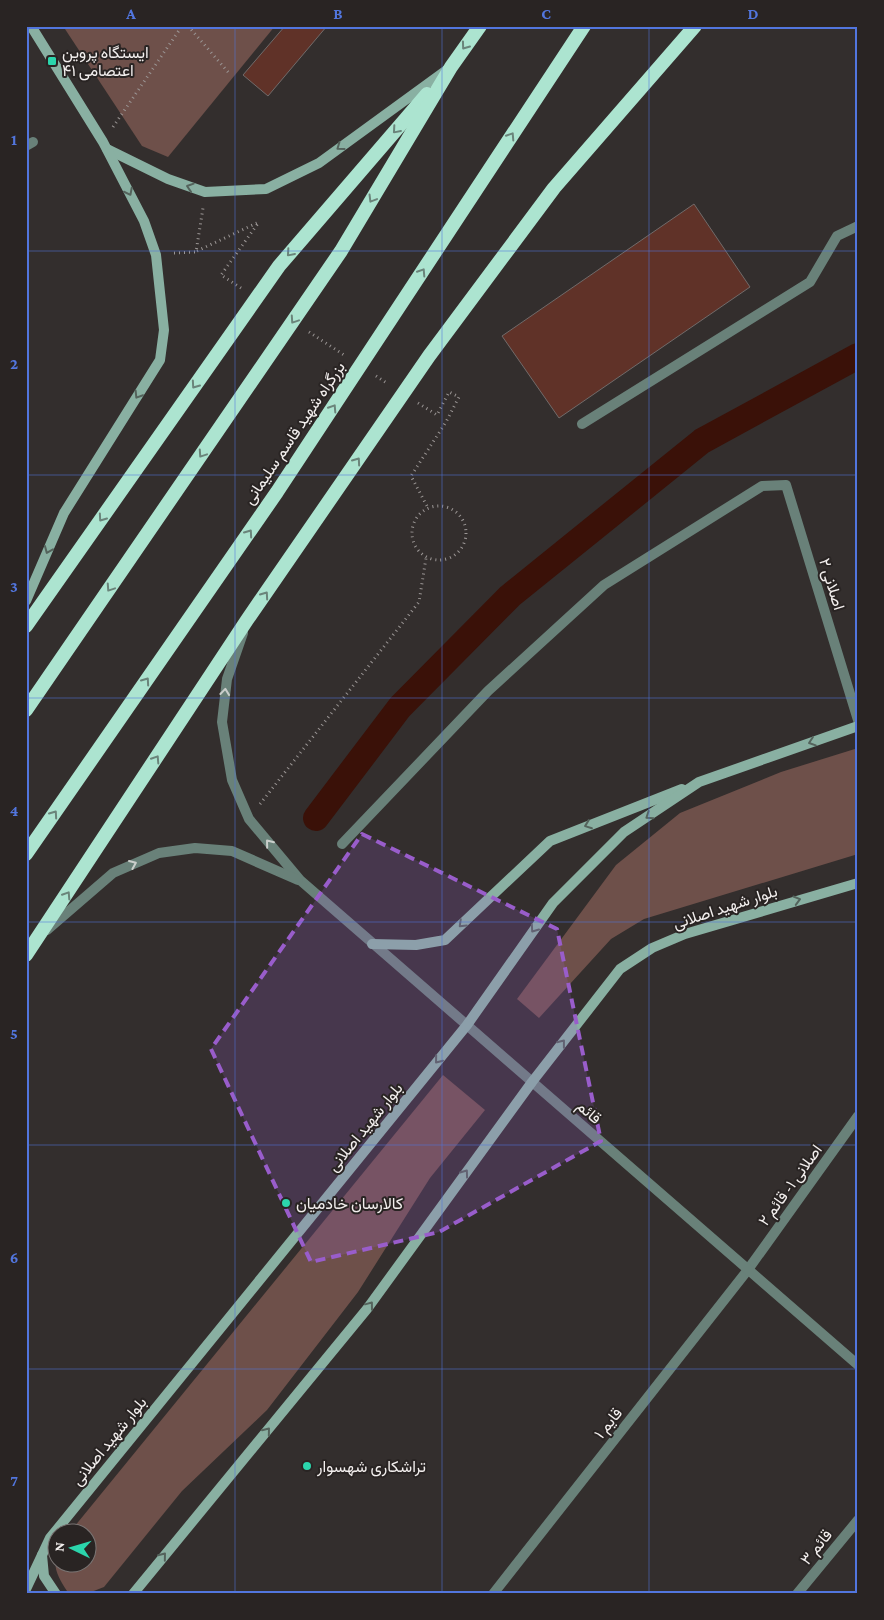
<svg xmlns="http://www.w3.org/2000/svg" width="884" height="1620" viewBox="0 0 884 1620" font-family="'Crimson Pro',Vazirmatn,serif">
  <style>
    .green { fill: #6e504a }
    .lines { fill: none; stroke-linecap: round; stroke-linejoin: round }
    .canal { stroke: #3a1108; stroke-width: 26 }
    .building { fill: #603228; stroke: #716b6a }
    .path { stroke: #9b9695; stroke-width: 3; stroke-dasharray: 1 4; stroke-linecap: butt }
    .service { stroke: #698179; stroke-width: 10 }
    .minor { stroke: #698179; stroke-width: 10 }
    .tertiary { stroke: #698179; stroke-width: 10 }
    .secondary { stroke: #89b0a2; stroke-width: 10 }
    .trunk { stroke: #ace4d0; stroke-width: 14 }
    .oneway { stroke: #6a847a }
    .oneway2 { stroke: #54635c }
    .oneway3 { stroke: #cacecb }
    .marked { fill: #995dcb; fill-opacity: 0.2; stroke: #995dcb; stroke-width: 4; stroke-dasharray: 10 6; stroke-linejoin: round }
    .grid { fill: none; stroke: #5276de; stroke-width: 1; stroke-opacity: 0.55 }
    .poi-dot { fill: #2bd5ac; stroke: #292423; stroke-width: 2 }
    .labels { text-anchor: middle; dominant-baseline: central; stroke-width: 4; stroke-linejoin: round; paint-order: stroke }
    .poi-label { font-size: 16px; fill: #f3efee; stroke: #292423; text-anchor: start }
    .street-label { font-size: 16px; fill: #f3efee; stroke: #292423 }
    .neatline { fill: none; stroke: #5276de; stroke-width: 2 }
    .grid-label { font-size: 16px; text-anchor: middle; font-weight: bold; fill: #5276de }
  </style>
  <rect width="100%" height="100%" fill="#332e2d"/>
  <!-- green -->
  <g class="green">
    <polygon points="63,26 275,26 168,157 142,146"/>
    <polygon points="858,748 858,854 644,919 611,939 539,1018 517,999 616,865 680,813 781,772"/>
    <path d="M443,1075L485,1110L430,1178L358,1292L267,1410L182,1491L104,1587L86,1594L67,1591C59,1579 52,1567 57,1553L58,1562H88V1532H70Z"/>
  </g>
  <g class="lines">
    <!-- canal -->
    <polyline class="canal" points="316,818 400,707 510,596 702,441 858,356"/>
  </g>
  <!-- building -->
  <g class="building">
    <polygon points="285,26 327,26 268,96 243,75"/>
    <polygon points="694,204 750,287 559,418 502,336"/>
  </g>
  <g class="lines">
    <!-- path -->
    <g class="path">
      <polyline points="188,26 229,73"/>
      <polyline points="113,127 182,26"/>
      <polyline points="197,251 259,222"/>
      <polyline points="174,253 196,252 203,208"/>
      <polyline points="241,288 221,275 259,222"/>
      <polyline points="309,332 344,355"/>
      <polyline points="376,376 388,384"/>
      <polyline points="418,403 437,415 449,392 459,397 446,422 411,476 428,508"/>
      <circle cx="439" cy="533" r="27"/>
      <polyline points="260,804 419,602 426,558"/>
    </g>
    <!-- service -->
    <polyline class="service" points="582,424 810,282 837,236 858,226"/>
    <!-- minor -->
    <g class="minor">
      <polyline points="26,146 33,142"/>
      <polyline points="342,844 488,691 604,585 762,486 786,485 858,720"/>
      <polyline points="493,1594 747,1271 858,1116"/>
      <polyline points="797,1594 858,1520"/>
    </g>
    <!-- tertiary -->
    <g class="tertiary">
      <polyline points="243,633 227,679 222,722 232,780 249,819 300,880 858,1365"/>
      <polyline points="47,930 113,873 159,853 195,848 232,851 298,880"/>
    </g>
    <!-- secondary -->
    <g class="secondary">
      <polyline points="107,149 168,179 205,192 266,189 319,163 448,69"/>
      <polyline points="26,601 64,513 160,360 164,330 156,255 144,221 103,142 31,26"/>
      <polyline points="372,944 416,945 445,940 550,841 682,789"/>
      <polyline points="42,1555 44,1576 56,1594"/>
      <polyline points="26,1589 50,1538 467,1025 553,903 624,832 699,782 858,726"/>
      <polyline points="133,1594 367,1309 532,1082 620,969 652,948 685,934 858,883"/>
    </g>
    <!-- trunk -->
    <g class="trunk">
      <polyline points="26,626 279,266 427,94"/>
      <polyline points="26,710 341,251 451,67 480,26"/>
      <polyline points="26,854 277,492 584,26"/>
      <polyline points="26,955 247,620 429,356 554,188 695,26"/>
    </g>
  </g>
  <!-- one-way arrows -->
  <defs><path id="oneway-chevron" d="M-2-3.5L2.5 0L-2 3.5" fill="none" stroke-width="1.6" stroke-linecap="round" stroke-linejoin="round" transform="scale(1.25)"/></defs>
  <g class="oneway">
    <use href="#oneway-chevron" transform="translate(465 46) rotate(126)"/>
    <use href="#oneway-chevron" transform="translate(396 130) rotate(131)"/>
    <use href="#oneway-chevron" transform="translate(511 136) rotate(-57)"/>
    <use href="#oneway-chevron" transform="translate(372 199) rotate(121)"/>
    <use href="#oneway-chevron" transform="translate(290 253) rotate(131)"/>
    <use href="#oneway-chevron" transform="translate(422 272) rotate(-57)"/>
    <use href="#oneway-chevron" transform="translate(294 320) rotate(124)"/>
    <use href="#oneway-chevron" transform="translate(195 385) rotate(125)"/>
    <use href="#oneway-chevron" transform="translate(333 408) rotate(-57)"/>
    <use href="#oneway-chevron" transform="translate(202 454) rotate(124)"/>
    <use href="#oneway-chevron" transform="translate(357 461) rotate(-55)"/>
    <use href="#oneway-chevron" transform="translate(102 518) rotate(125)"/>
    <use href="#oneway-chevron" transform="translate(249 533) rotate(-55)"/>
    <use href="#oneway-chevron" transform="translate(110 588) rotate(124)"/>
    <use href="#oneway-chevron" transform="translate(265 595) rotate(-55)"/>
    <use href="#oneway-chevron" transform="translate(146 681) rotate(-55)"/>
    <use href="#oneway-chevron" transform="translate(156 759) rotate(-57)"/>
    <use href="#oneway-chevron" transform="translate(54 814) rotate(-55)"/>
    <use href="#oneway-chevron" transform="translate(67 895) rotate(-57)"/>
  </g>
  <g class="oneway2">
    <use href="#oneway-chevron" transform="translate(340 147) rotate(144)"/>
    <use href="#oneway-chevron" transform="translate(190 187) rotate(-162)"/>
    <use href="#oneway-chevron" transform="translate(129 192) rotate(63)"/>
    <use href="#oneway-chevron" transform="translate(138 395) rotate(122)"/>
    <use href="#oneway-chevron" transform="translate(48 550) rotate(113)"/>
    <use href="#oneway-chevron" transform="translate(812 742) rotate(161)"/>
    <use href="#oneway-chevron" transform="translate(649 816) rotate(146)"/>
    <use href="#oneway-chevron" transform="translate(588 825) rotate(159)"/>
    <use href="#oneway-chevron" transform="translate(797 900) rotate(-16)"/>
    <use href="#oneway-chevron" transform="translate(462 924) rotate(136)"/>
    <use href="#oneway-chevron" transform="translate(534 929) rotate(125)"/>
    <use href="#oneway-chevron" transform="translate(562 1043) rotate(-52)"/>
    <use href="#oneway-chevron" transform="translate(438 1060) rotate(129)"/>
    <use href="#oneway-chevron" transform="translate(465 1173) rotate(-54)"/>
    <use href="#oneway-chevron" transform="translate(370 1305) rotate(-53)"/>
    <use href="#oneway-chevron" transform="translate(267 1431) rotate(-51)"/>
    <use href="#oneway-chevron" transform="translate(163 1556) rotate(-51)"/>
  </g>
  <g class="oneway3">
    <use href="#oneway-chevron" transform="translate(225 692) rotate(-84)"/>
    <use href="#oneway-chevron" transform="translate(269 843) rotate(-129)"/>
    <use href="#oneway-chevron" transform="translate(133 864) rotate(-23)"/>
  </g>
  <!-- marked area -->
  <path class="marked" d="M362,834L557,929L601,1141L439,1232L311,1262L211,1049Z"/>
  <!-- grid -->
  <path class="grid" d="M235,26V1594M442,26V1594M649,26V1594M26,251H858M26,475H858M26,698H858M26,922H858M26,1145H858M26,1369H858"/>
  <!-- markers -->
  <g class="poi-dot">
    <rect x="47" y="56" width="10" height="10" rx="2.5"/>
    <circle cx="286" cy="1203" r="5"/>
    <circle cx="307" cy="1466" r="5"/>
  </g>
  <g class="labels">
    <!-- poi labels -->
    <g class="poi-label">
      <text x="62" y="52">ایستگاه پروین<tspan x="62" dy="18">اعتصامی ۴۱</tspan></text>
      <text x="296" y="1203">کالارسان خادمیان</text>
      <text x="317" y="1466">تراشکاری شهسوار</text>
    </g>
    <!-- street labels -->
    <g class="street-label">
      <text transform="translate(294 433) rotate(-56)">بزرگراه شهید قاسم سلیمانی</text>
      <text transform="translate(832 584) rotate(73)">اصلانی ۲</text>
      <text transform="translate(725 907) rotate(-18)">بلوار شهید اصلانی</text>
      <text transform="translate(589 1112) rotate(41)">قائم</text>
      <text transform="translate(365 1127) rotate(-51)">بلوار شهید اصلانی</text>
      <text transform="translate(790 1185) rotate(-54)">اصلانی ۱- قائم ۲</text>
      <text transform="translate(608 1423) rotate(-52)">قایم ۱</text>
      <text transform="translate(109 1441) rotate(-51)">بلوار شهید اصلانی</text>
      <text transform="translate(816 1547) rotate(-51)">قائم ۳</text>
    </g>
  </g>
  <!-- border -->
  <rect width="884" height="1620" fill="none" stroke="#292423" stroke-width="55"/>
  <!-- north arrow -->
  <g transform="translate(72 1548) rotate(275)"><circle r="24" fill="#292423" stroke="#7a7574"/>
  <path d="M0-4L9 19L0 12L-9 19Z" fill="#2bd5ac"/>
  <text y="-8" font-size="14" font-weight="bold" text-anchor="middle" fill="#f3efee">N</text>
  </g>
  <rect x="28" y="28" width="828" height="1564" class="neatline"/>
  <g class="grid-label">
    <text x="131" y="19">A</text>
    <text x="338" y="19">B</text>
    <text x="546" y="19">C</text>
    <text x="753" y="19">D</text>
    <text x="14" y="145">1</text>
    <text x="14" y="369">2</text>
    <text x="14" y="592">3</text>
    <text x="14" y="816">4</text>
    <text x="14" y="1039">5</text>
    <text x="14" y="1263">6</text>
    <text x="14" y="1486">7</text>
  </g>
</svg>
